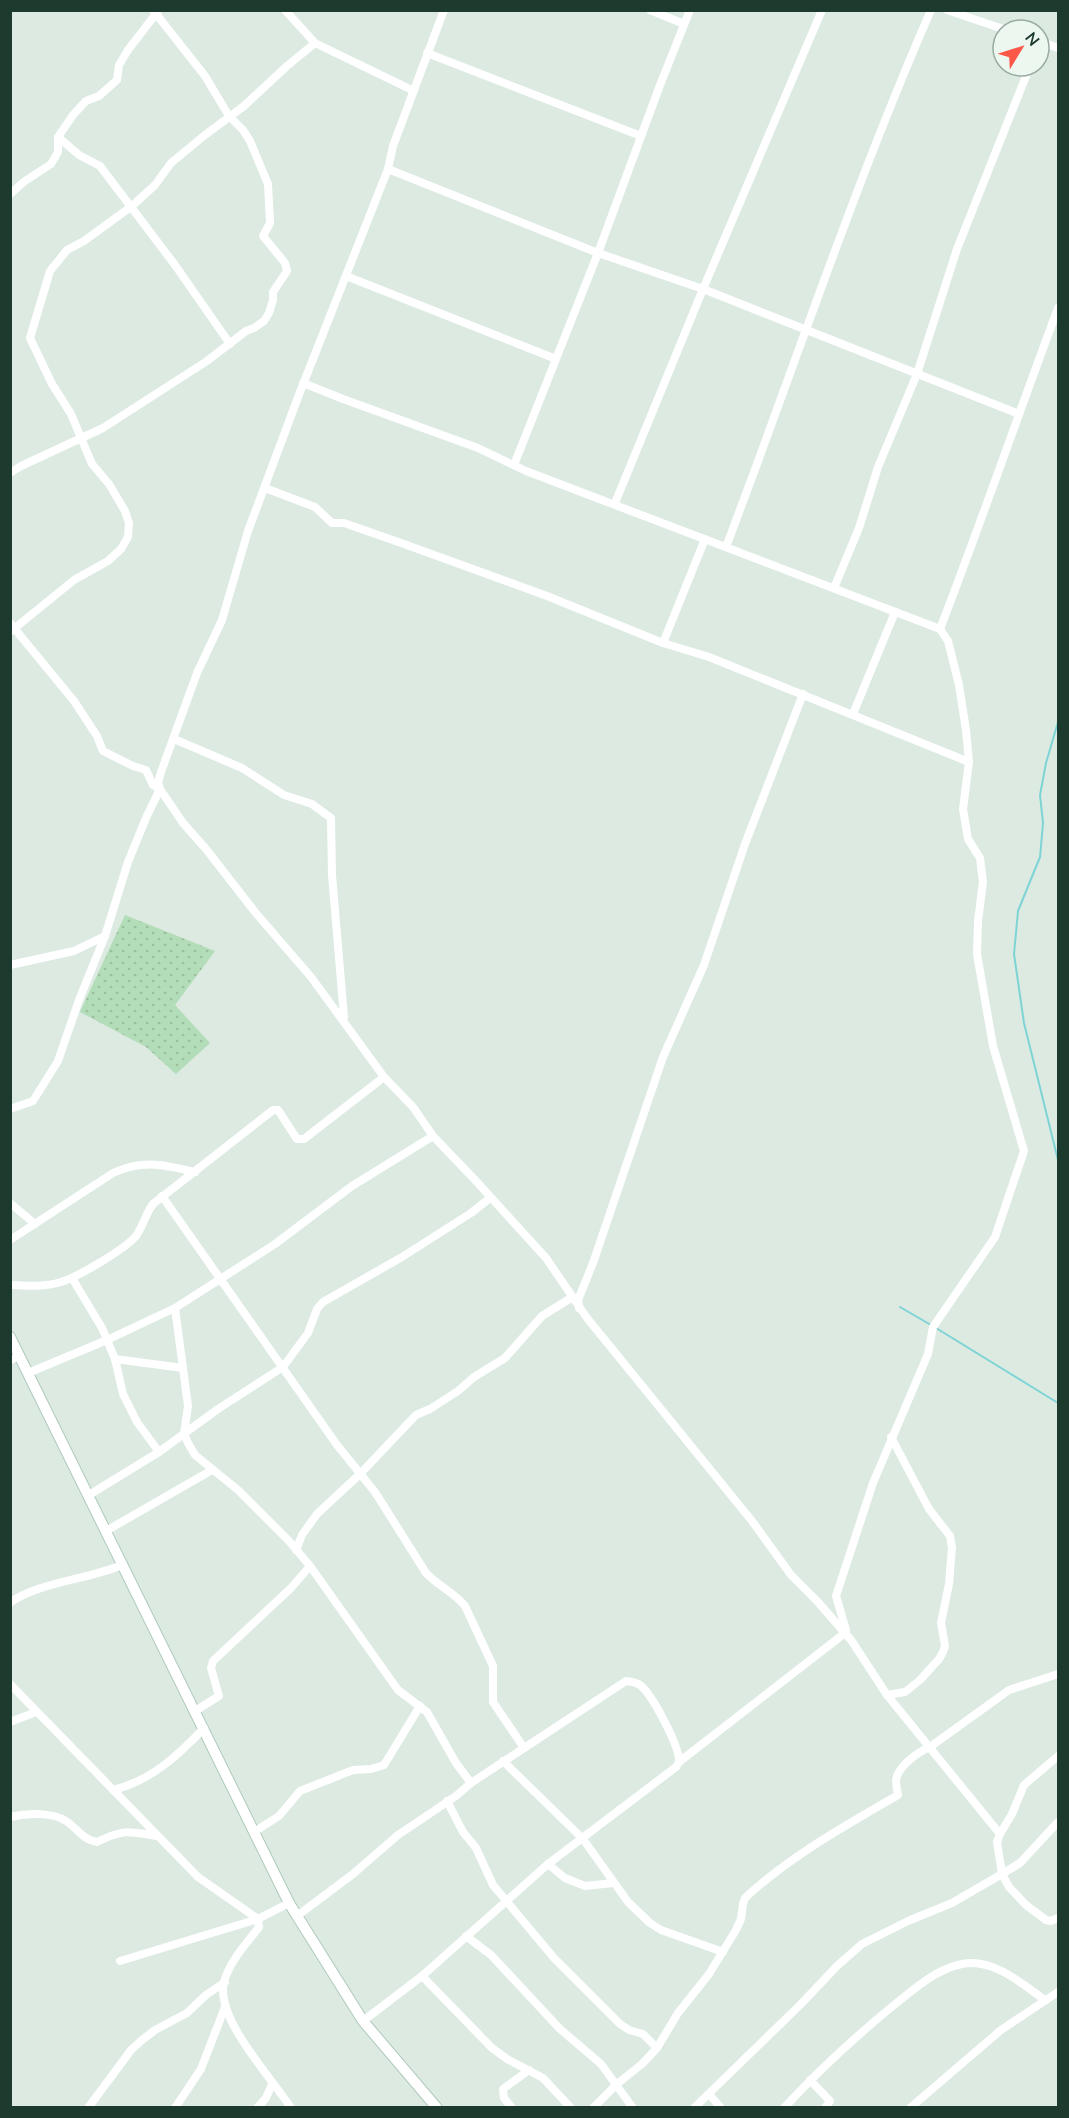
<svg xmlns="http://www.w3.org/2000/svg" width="1069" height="2118" viewBox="0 0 1069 2118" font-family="Mulish,sans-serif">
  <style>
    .grass { fill: url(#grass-dots) }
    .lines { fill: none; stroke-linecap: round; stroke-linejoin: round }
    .stream { stroke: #7ed4d5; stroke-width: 2 }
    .secondary-casing { stroke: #afcabc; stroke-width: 12 }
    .street { stroke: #fff; stroke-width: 8 }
    .secondary { stroke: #fff; stroke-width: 10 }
  </style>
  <defs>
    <pattern id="grass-dots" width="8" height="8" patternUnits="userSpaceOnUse" patternTransform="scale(1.5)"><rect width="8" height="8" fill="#b3ddb8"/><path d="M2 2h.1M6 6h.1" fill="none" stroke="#9abe9e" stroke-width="1.8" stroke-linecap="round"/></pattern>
  </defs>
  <rect width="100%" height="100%" fill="#dceae2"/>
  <!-- grass -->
  <polygon class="grass" points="125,915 215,951 175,1005 210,1043 176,1074 146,1047 80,1012"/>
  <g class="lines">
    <!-- stream -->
    <g class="stream">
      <polyline points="1058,722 1046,763 1040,795 1043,823 1040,857 1018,911 1014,954 1024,1023 1058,1160"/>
      <polyline points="900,1307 931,1325"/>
      <polyline points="936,1328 1058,1403"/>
    </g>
    <defs>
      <polyline id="secondary" points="10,1337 289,1903 363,2021 437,2108"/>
    </defs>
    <!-- secondary casing -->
    <use href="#secondary" class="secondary-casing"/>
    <!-- street -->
    <g class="street">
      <polyline points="285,10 315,43 414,91"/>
      <polyline points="650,10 684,24"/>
      <polyline points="947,10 1006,30"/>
      <polyline points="1039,41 1058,48"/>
      <polyline points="427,53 641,136"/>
      <polyline points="58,137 79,155 100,166 175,265 230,344"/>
      <polyline points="388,169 598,253 703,289 1019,414"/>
      <polyline points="10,194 25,181 51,164 58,152 58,137 73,115 86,101 99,96 117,80 119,65 128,50 158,11"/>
      <polyline points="346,276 556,359"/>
      <path d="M303,383L343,399L478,448L526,471L940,629C981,523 1018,415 1058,308"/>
      <polyline points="514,465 598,253 660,85 690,10"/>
      <polyline points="10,473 21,466 103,428 207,361 246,331 254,328 264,321 269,313 273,300 273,292 287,271 285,263 263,236 270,223 268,184 250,141 243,130 229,116 205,76 153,10"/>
      <polyline points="265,488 315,507 332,523 344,523 404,544 547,596 663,643 709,657 969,762"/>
      <polyline points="615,503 703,289 822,10"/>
      <path d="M726,547C794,368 854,186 931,10"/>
      <polyline points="834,588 859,528 878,467 917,374 957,249 1030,66"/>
      <polyline points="10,623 74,701 97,736 103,751 133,766 146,770 153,785 160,789 183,823 206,849 255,912 311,977 384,1077 413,1107 433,1136 476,1181 546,1258 587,1318 752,1521 791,1575 817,1601 851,1640 887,1695 1000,1834 997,1842 1002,1874 1009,1887 1026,1905 1046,1920 1051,1921 1058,1918"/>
      <polyline points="10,632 74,580 108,561 121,549 128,537 129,523 125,511 109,484 92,464 71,414 52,384 30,338 50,271 67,250 84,241 132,206 155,185 171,163 205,135 244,106 287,66 315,43"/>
      <polyline points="663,643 705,539"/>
      <polyline points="853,714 895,612"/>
      <polyline points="174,739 242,768 284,795 312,804 331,818 332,875 344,1017"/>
      <polyline points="10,965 74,951 105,936"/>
      <polyline points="10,1109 33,1101 58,1061 79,1000 105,936 128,862 146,818 160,789 158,783 161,772 197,673 222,620 248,531 300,392 388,169 393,146 444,10"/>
      <path d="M162,1196L337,1445L375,1492L426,1573C438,1586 454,1592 465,1606L493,1666V1702L524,1748"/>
      <polyline points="10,1203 35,1224"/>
      <path d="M10,1240L113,1173C143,1159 164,1165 195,1172"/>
      <polyline points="72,1278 102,1328 115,1359 123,1394 137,1422 159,1452"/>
      <path d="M10,1285C27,1286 45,1287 61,1282C78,1277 125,1249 136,1236C143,1226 146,1213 153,1204L273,1110H278L297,1139H304L384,1077"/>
      <polyline points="175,1308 188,1406 184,1434 188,1443 195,1455 238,1490 289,1541 310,1566 398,1690 427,1712 456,1763 471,1783"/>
      <polyline points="579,1308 578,1300 593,1263 663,1057 704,965 745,844 803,694"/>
      <polyline points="115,1359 183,1368"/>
      <polyline points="10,1360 19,1356"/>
      <polyline points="28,1373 107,1340 175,1308 275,1244 352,1186 433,1136"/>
      <polyline points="89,1495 159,1452 218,1409 283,1367 308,1333 317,1309 323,1302 402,1257 471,1213 490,1198"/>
      <polyline points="106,1531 212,1470"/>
      <polyline points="296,1550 302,1535 317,1514 360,1474 416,1415 430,1409 458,1391 474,1377 505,1358 542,1316 571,1298"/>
      <path d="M10,1603C35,1583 90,1579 122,1565"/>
      <polyline points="846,1630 836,1596 873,1483 928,1354 933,1327 995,1237 1024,1151 993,1046 977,954 978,921 983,882 980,858 968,839 963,809 969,762 966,730 959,685 948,641 940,629"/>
      <path d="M10,1684L198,1877L258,1919L259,1927C247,1943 229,1962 224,1982C215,2019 272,2078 291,2108"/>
      <polyline points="887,1695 905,1692 920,1680 939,1659 943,1652 945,1646 941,1623 949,1584 952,1548 950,1536 929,1509 891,1437"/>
      <polyline points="195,1711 219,1696 211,1668 213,1661 291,1588 310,1566"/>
      <polyline points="10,1722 36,1712"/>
      <polyline points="503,1761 583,1839 628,1902 650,1923 661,1930 723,1952"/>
      <polyline points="679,1762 845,1633"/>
      <path d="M113,1790C150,1781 178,1756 204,1728"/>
      <polyline points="447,1801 463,1832 476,1848 493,1885 554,1958 620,2024 629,2030 643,2034 657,2048"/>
      <path d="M10,1817C27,1813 52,1812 66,1821C78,1829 83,1840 97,1842C124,1829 128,1831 156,1836"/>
      <polyline points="254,1832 279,1816 300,1791 353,1770 371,1769 384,1765 420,1706"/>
      <polyline points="1000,1834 1012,1814 1024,1785 1058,1756"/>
      <polyline points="548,1864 565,1878 585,1886 613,1883"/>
      <path d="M297,1916L353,1874L398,1835L456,1796L471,1783L626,1681C632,1682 636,1682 640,1685C652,1694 680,1747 679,1762L676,1767L548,1864L422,1976L363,2021"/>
      <polyline points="466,1936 491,1955 560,2029 601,2064 633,2108"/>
      <polyline points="120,1961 258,1919 289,1903"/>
      <polyline points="422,1976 492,2048 507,2059 543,2078 571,2108"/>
      <polyline points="810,2080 830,2101 825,2108"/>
      <polyline points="709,2094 721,2108"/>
      <polyline points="88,2108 131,2050 142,2040 155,2030 187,2013 206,1995 225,1982"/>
      <polyline points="175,2108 201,2069 225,2007"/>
      <polyline points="257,2108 266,2098 272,2084"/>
      <polyline points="512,2108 504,2098 503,2089 529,2070"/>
      <path d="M593,2108L617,2084L642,2064L657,2048L678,2013L709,1974L736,1930L741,1919L743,1904L745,1898C790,1856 845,1826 898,1795C897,1790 896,1784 896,1780C898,1766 918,1752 930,1747L1009,1690L1058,1674"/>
      <polyline points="694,2108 801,2004 837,1966 862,1944 908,1921 952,1903 1002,1874 1020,1863 1058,1822"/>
      <path d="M784,2108C820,2069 858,2034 899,2001C918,1986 937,1969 962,1964C993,1958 1021,1983 1045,2000"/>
      <polyline points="910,2108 1001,2030 1058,1992"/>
    </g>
    <!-- secondary -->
    <use href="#secondary" class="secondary"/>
  </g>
  <!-- border -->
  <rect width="1069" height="2118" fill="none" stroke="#1d3a2e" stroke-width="24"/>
  <!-- north arrow -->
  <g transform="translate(1021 48) rotate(52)"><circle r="28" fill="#ecf7f0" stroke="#99aba2" stroke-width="1.5"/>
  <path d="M0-4.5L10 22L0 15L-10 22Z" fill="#fd5847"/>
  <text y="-9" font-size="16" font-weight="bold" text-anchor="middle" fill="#1d3a2e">N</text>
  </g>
</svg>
